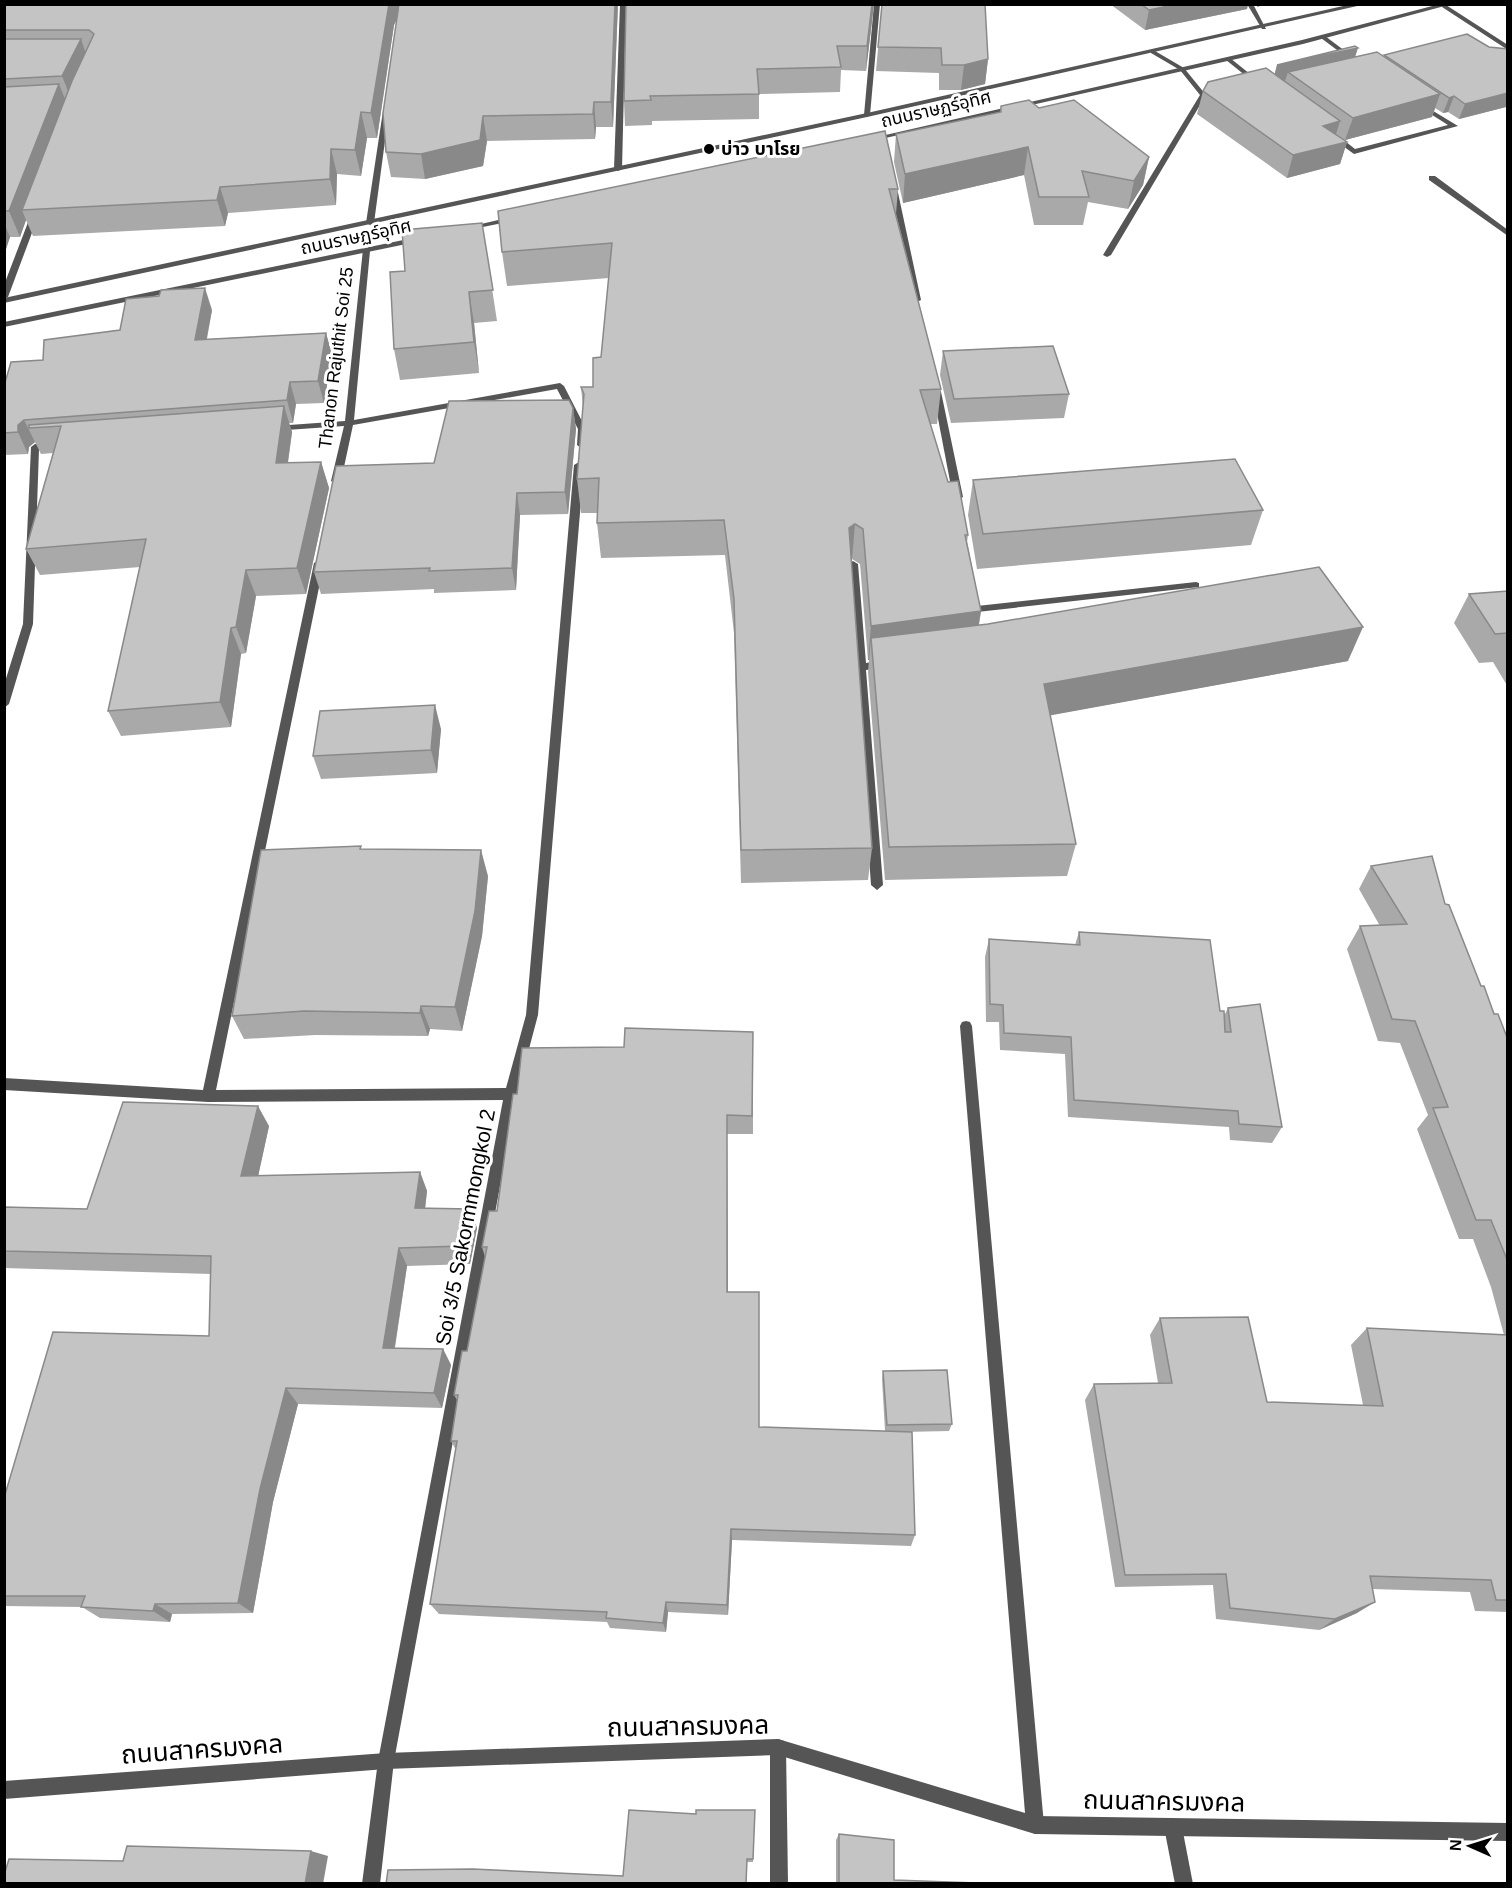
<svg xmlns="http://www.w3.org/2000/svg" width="1512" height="1888" viewBox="0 0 1512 1888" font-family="Helvetica,'Noto Sans Thai',sans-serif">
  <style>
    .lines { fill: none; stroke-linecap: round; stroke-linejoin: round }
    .service { fill: #555; fill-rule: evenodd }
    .minor { fill: #555; fill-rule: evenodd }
    .tertiary { fill: #555; fill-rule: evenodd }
    .wall { fill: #a9a9a9 }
    .shaded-wall { fill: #898989 }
    .building { fill: #c4c4c4; stroke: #898989; stroke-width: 1.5 }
    .poi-dot { fill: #000; stroke: #fff; stroke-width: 2 }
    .labels { text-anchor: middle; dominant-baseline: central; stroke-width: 6; stroke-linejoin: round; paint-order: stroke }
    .far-street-label { font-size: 18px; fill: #000; stroke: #fff }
    .far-poi-label { font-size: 18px; font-weight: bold; fill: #000; stroke: #fff; text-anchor: start }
    .street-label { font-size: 21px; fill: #000; stroke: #fff }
    .near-street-label { font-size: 26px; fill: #000; stroke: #fff }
  </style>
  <rect width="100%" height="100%" fill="#fff"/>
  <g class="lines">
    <!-- service -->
    <g class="service">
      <polygon points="1321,36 1325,36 1353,57 1353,59 1349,59 1321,38"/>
      <polygon points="1151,51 1155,51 1184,68 1206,95 1111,255 1107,257 1103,255 1200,95 1180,70 1151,53"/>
      <polygon points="1226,58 1230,58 1260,82 1260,84 1256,84 1226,60"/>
      <polygon points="1420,103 1458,126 1354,154 1329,136 1336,134 1355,149 1448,125 1418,106 1418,104"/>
      <polygon points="1196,582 1199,583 1199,587 977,612 972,609 977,606"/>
    </g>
    <!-- minor -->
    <g class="minor">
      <polygon points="620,4 626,4 622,169 618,171 614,169"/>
      <polygon points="874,4 880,4 870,115 867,117 864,115"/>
      <polygon points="1247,4 1253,4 1266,29 1262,29"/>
      <polygon points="1442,5 1446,5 1508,45 1508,50 1442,7"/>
      <polygon points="386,109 389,111 374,223 370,225 366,223 383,111"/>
      <polygon points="1429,176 1435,176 1508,230 1508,236 1429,180"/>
      <polygon points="890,186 897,188 921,300 917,302 913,300"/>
      <polygon points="32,212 39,214 8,297 4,299 4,285"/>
      <polygon points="363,249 370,251 354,420 560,383 564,386 586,429 584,447 581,448 577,445 578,429 557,389 353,425 341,481 336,484 331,481 344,426 272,431 271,429 275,426 345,421"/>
      <polygon points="936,384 940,387 963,497 958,500 953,497 932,387"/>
      <polygon points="54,443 57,444 57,448 39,449 33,624 9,704 4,708 4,685 23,624 31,447 35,444"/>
      <polygon points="579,462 584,465 538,1015 517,1094 394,1761 380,1884 362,1884 378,1761 503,1100 208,1102 4,1090 4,1078 203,1090 314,563 319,560 324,563 216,1090 506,1088 526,1015 574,465"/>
      <polygon points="853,561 858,564 866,663 883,660 888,664 883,668 866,670 883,885 877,890 871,885 848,564"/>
      <polygon points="966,1021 970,1022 972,1026 1044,1825 1041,1831 1035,1834 1029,1831 1026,1825 960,1026 962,1022"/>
      <polygon points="778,1739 784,1741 786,1747 788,1884 770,1884 770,1747 772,1741"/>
      <polygon points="1173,1818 1179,1821 1182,1827 1193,1884 1175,1884 1164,1827 1167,1821"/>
    </g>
    <!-- tertiary -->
    <g class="tertiary">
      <polygon points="1352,4 1366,4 867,117 4,303 4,298 867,113"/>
      <polygon points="1440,4 1452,4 1303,44 872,141 868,139 1302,40"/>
      <polygon points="515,216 518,216 518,220 468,230 464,228"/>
      <polygon points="418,237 421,237 421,241 4,327 4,322"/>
      <polygon points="778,1739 1035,1816 1508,1823 1508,1841 1035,1834 778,1755 386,1769 4,1799 4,1781 386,1753"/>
    </g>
  </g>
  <!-- wall -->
  <g class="wall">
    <polygon points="4,4 618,4 613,127 596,127 595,139 487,141 483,166 425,179 391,177 386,152 397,18 394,25 377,138 367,138 361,176 337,174 336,205 228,213 225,226 33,236 26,220 20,237 10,237 4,255"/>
    <polygon points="874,4 866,71 841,70 840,92 759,94 759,119 652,121 652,125 625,126 624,101"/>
    <polygon points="882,4 988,59 985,84 961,90 939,90 939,73 876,71"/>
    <polygon points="1110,4 1248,4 1247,9 1145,30"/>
    <polygon points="1384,55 1506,107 1459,119 1448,112 1443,113 1435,108 1432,117 1345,140 1336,134 1347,142 1340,164 1287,178 1197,114 1203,91 1275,74 1277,65 1355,57 1384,57"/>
    <polygon points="1001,106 1039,108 1149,157 1143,185 1128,209 1088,202 1083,225 1034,225 1024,175 903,203 894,162 896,134 1000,112"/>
    <polygon points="898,189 896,214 941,389 937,424 930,424 948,482 968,535 967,542 981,611 979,625 1348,661 1050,715 1076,844 1067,876 885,880 868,672 869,660 868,660 860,564 852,559 851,560 872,848 868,880 741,883 734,633 725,555 601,558 597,523 598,513 581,513 577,479 583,408 581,387 593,387 601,357 609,278 507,286 502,252 498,211"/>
    <polygon points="482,223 497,321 474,323 479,373 400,380 394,349 405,271"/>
    <polygon points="212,310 207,339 326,333 332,355 324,403 296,404 293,423 289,423 292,432 288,463 321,462 329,488 306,594 256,596 246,653 241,654 231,727 121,736 108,711 140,567 40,575 26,549 53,453 41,454 35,442 29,447 28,454 4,455 4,386 43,360 120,330"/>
    <polygon points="943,351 1069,394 1064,418 951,423 940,375"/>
    <polygon points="573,408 576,429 568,514 520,515 516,590 434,593 434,589 321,594 314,572 434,463"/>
    <polygon points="973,480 1263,510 1251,545 977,569 968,515"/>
    <polygon points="1508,591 1508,687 1493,662 1479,663 1454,623 1469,594"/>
    <polygon points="441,729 437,773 321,779 313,756"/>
    <polygon points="362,849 488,876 482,936 462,1031 430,1029 428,1036 315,1035 244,1039 232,1016"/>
    <polygon points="1371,866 1445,904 1481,986 1508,1040 1508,1612 1475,1611 1470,1592 1372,1589 1357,1613 1319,1630 1216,1619 1213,1585 1115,1587 1085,1400 1094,1384 1158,1383 1150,1335 1160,1318 1267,1402 1363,1405 1351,1345 1367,1328 1504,1335 1491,1287 1473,1239 1459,1239 1417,1129 1428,1115 1400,1043 1378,1041 1347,949 1360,926 1380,926 1359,889"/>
    <polygon points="1079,932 1220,1011 1224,1016 1228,1008 1282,1127 1272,1143 1230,1140 1229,1127 1068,1117 1065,1054 1000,1050 999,1022 986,1022 985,957 989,939 1075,945"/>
    <polygon points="753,1032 753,1134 727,1134 728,1292 759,1427 885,1431 882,1379 883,1371 952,1424 949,1431 903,1432 915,1535 911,1546 732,1540 728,1615 668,1612 666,1632 610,1628 607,1622 439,1614 430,1604 456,1450 451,1441 457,1400 454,1395 467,1351 485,1257 482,1247 497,1211 517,1094 624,1047"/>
    <polygon points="269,1126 258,1176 420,1172 427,1191 425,1208 470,1209 477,1228 470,1264 407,1266 395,1348 443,1349 451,1365 442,1408 298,1404 273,1502 253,1613 172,1614 170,1622 100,1618 82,1607 4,1606 4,1498 209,1336 211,1274 4,1268 4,1207 87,1209"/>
    <polygon points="755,1810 753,1862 747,1862 623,1876 696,1814"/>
    <polygon points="839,1834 894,1880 1005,1884 836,1884 836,1840"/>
  </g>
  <!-- shaded-wall -->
  <g class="shaded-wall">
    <polygon points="389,4 405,4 394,25 377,138 371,113"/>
    <polygon points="615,4 618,4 613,127 611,102"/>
    <polygon points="872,4 874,4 866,71 867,46"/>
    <polygon points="1178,4 1248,4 1247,9 1145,30 1149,10"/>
    <polygon points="1258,4 1268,4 1257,7"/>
    <polygon points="81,39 89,63 72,101 62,76"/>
    <polygon points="1358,48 1351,70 1288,72 1284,84 1271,87 1277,65"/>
    <polygon points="988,59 985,84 961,90 964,65"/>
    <polygon points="59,84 69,109 22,210 26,220 20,237 9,211"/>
    <polygon points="1508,93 1508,104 1506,107 1459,119 1465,104"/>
    <polygon points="1440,94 1432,117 1345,140 1353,118"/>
    <polygon points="1454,96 1448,112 1443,113 1449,98"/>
    <polygon points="594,102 596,127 595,139 593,114"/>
    <polygon points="361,112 367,138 361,176 355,150"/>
    <polygon points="483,116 487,141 483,166 425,179 421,154"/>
    <polygon points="1340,121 1333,144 1323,126"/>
    <polygon points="1347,142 1340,164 1287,178 1293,155"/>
    <polygon points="1028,147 1024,175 903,203 905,174"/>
    <polygon points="331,149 337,174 336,205 330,179"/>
    <polygon points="1149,157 1143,185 1128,209 1134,181"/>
    <polygon points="220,187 228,213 225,226 217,200"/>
    <polygon points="4,223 10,237 4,255"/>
    <polygon points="205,288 212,310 202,362 195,340"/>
    <polygon points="469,292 474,323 479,373 474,342"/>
    <polygon points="326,333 332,355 324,403 318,381"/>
    <polygon points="290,382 296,404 293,423 287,400"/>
    <polygon points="284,406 292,432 284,489 276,463"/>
    <polygon points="573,408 576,429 568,514 565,492"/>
    <polygon points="24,420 35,442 29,447 28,454 18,432 18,425"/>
    <polygon points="321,462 329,488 306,594 297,568"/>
    <polygon points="517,493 520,515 516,590 512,568"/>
    <polygon points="855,524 852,559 846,562 849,528"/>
    <polygon points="246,570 256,596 246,653 236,627"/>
    <polygon points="981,611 975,645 871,638 869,660 868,660 871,626"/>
    <polygon points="1363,627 1348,661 1036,718 1044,684"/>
    <polygon points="231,628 241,654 231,727 220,702"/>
    <polygon points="435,705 441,729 437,773 431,750"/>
    <polygon points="481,850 488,876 482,936 462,1031 455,1007"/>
    <polygon points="421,1006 430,1029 428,1036 420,1013"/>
    <polygon points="258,1106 269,1126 254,1195 241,1176"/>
    <polygon points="727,1115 727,1134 728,1308 727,1292"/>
    <polygon points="420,1172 427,1191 423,1227 415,1208"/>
    <polygon points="470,1209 477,1228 470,1264 462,1246"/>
    <polygon points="399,1248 407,1266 392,1364 383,1348"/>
    <polygon points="443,1349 451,1365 442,1408 434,1393"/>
    <polygon points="286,1388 298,1404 273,1502 253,1613 238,1603 260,1489"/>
    <polygon points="731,1529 732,1540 728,1615 727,1605"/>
    <polygon points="666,1602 668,1612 666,1632 663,1623"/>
    <polygon points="1375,1602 1357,1613 1319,1630 1335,1619"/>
    <polygon points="155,1604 172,1614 170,1622 153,1611"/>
    <polygon points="311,1851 328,1856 323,1884 305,1884"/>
  </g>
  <!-- building -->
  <g class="building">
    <polygon points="4,4 389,4 371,113 361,112 355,150 331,149 330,179 220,187 217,200 22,210 72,81 94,34 89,30 4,30"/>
    <polygon points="399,4 615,4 611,102 594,102 593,114 483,116 480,140 421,154 386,152 383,113"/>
    <polygon points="626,4 872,4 867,46 837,46 841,67 757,69 759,94 650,96 651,100 624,101"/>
    <polygon points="882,4 985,4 988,59 964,65 942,65 941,48 878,47"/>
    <polygon points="1141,4 1178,4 1149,10"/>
    <polygon points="1467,34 1489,47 1508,49 1508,93 1465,104 1454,96 1449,98 1384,55"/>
    <polygon points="4,39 81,39 62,76 4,79"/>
    <polygon points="1355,46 1358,48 1277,65"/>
    <polygon points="1377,52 1440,94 1353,118 1288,72"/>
    <polygon points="1266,68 1340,121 1323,126 1347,142 1293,155 1203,91 1208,82"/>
    <polygon points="59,84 9,211 4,211 4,87"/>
    <polygon points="1029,100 1039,108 1074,100 1149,157 1134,181 1082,171 1089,197 1039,197 1028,147 905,174 896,134 1001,112 1001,106"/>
    <polygon points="885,131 898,189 889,189 941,389 920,390 948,482 958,481 968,535 965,535 981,611 871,626 863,529 855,524 849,528 872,848 741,850 734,599 724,520 597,523 599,478 577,479 584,394 581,387 593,387 593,358 601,357 612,243 502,252 498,211"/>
    <polygon points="482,223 493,290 469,292 474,342 394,349 390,272 405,271 402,230"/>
    <polygon points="205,288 195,340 326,333 318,381 290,382 287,400 24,420 18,425 18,432 4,433 4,386 11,362 43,360 44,340 120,330 126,299 159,296 161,290"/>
    <polygon points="1053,346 1069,394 954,399 943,351"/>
    <polygon points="569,400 573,408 565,492 517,493 512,568 429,571 430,568 314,572 336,466 434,463 449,401"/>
    <polygon points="284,406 276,463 321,462 297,568 246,570 236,627 231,628 220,702 108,711 146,539 26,549 61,426 29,428 29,425"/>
    <polygon points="1235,459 1263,510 983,534 973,480"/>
    <polygon points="1319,567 1363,627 1044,684 1076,844 889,847 871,638 988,624"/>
    <polygon points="1508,591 1508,633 1495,634 1469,594"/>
    <polygon points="435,705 431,750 313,756 320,711"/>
    <polygon points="361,846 360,849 481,850 475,911 455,1007 421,1006 420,1013 304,1011 232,1016 261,850"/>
    <polygon points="1432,856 1445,904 1449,905 1481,986 1484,986 1494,1014 1498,1014 1508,1040 1508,1262 1491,1220 1476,1220 1433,1108 1448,1107 1415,1021 1392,1019 1360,926 1407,924 1371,866"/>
    <polygon points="1079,932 1210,940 1220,1011 1224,1011 1225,1032 1231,1032 1228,1008 1260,1004 1282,1127 1239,1124 1238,1111 1074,1100 1071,1037 1004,1033 1003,1005 990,1004 989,939 1080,945"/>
    <polygon points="625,1028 753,1032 752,1116 727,1115 727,1292 759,1292 759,1427 912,1432 915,1535 731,1529 727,1605 666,1602 663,1623 606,1618 607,1612 430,1604 457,1441 451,1441 458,1395 454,1395 462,1351 467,1351 487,1247 482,1247 489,1211 497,1211 513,1094 517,1094 522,1048 624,1047"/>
    <polygon points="123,1102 258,1106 241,1176 420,1172 415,1208 470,1209 462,1246 399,1248 383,1348 443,1349 434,1393 286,1388 260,1489 238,1603 155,1604 153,1611 81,1607 85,1596 4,1596 4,1498 53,1332 209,1336 211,1256 4,1251 4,1207 87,1209"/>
    <polygon points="1248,1317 1267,1402 1383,1406 1367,1328 1508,1335 1508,1600 1496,1600 1491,1580 1370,1576 1375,1602 1335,1619 1230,1608 1226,1574 1125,1575 1094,1384 1172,1383 1160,1318"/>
    <polygon points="947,1370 952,1424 887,1425 883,1371"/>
    <polygon points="629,1810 696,1814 696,1810 755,1810 753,1859 747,1859 746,1884 386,1884 388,1870 473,1869 623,1876"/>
    <polygon points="839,1834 894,1840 894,1880 1005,1884 839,1884"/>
    <polygon points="127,1846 311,1851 305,1884 4,1884 4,1875 9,1859 123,1861"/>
  </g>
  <!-- markers -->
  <circle class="poi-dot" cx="709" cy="149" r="6"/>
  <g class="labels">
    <!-- far-street labels -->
    <g class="far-street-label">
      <text transform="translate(936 109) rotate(-13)">ถนนราษฏร์อุทิศ</text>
      <text transform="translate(356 237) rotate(-12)">ถนนราษฏร์อุทิศ</text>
      <text transform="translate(336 358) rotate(-83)">Thanon Rajuthit Soi 25</text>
    </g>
    <!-- far-poi labels -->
    <g class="far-poi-label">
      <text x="721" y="149">บ่าว บาโรย</text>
    </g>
    <!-- street labels -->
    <g class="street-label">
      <text transform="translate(465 1227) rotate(-79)">Soi 3/5 Sakormmongkol 2</text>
    </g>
    <!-- near-street labels -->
    <g class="near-street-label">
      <text transform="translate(688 1726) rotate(-1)">ถนนสาครมงคล</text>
      <text transform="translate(202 1749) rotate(-4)">ถนนสาครมงคล</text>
      <text transform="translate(1164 1801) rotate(1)">ถนนสาครมงคล</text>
    </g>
  </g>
  <!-- border -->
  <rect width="1512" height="1888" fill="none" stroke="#000000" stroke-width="12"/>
  <!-- north arrow -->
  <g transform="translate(1470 1846) rotate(273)" stroke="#ffffff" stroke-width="4.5" paint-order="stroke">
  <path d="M0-4.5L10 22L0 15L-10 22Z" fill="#000000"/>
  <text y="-9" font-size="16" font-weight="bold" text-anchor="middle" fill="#000000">N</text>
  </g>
</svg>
